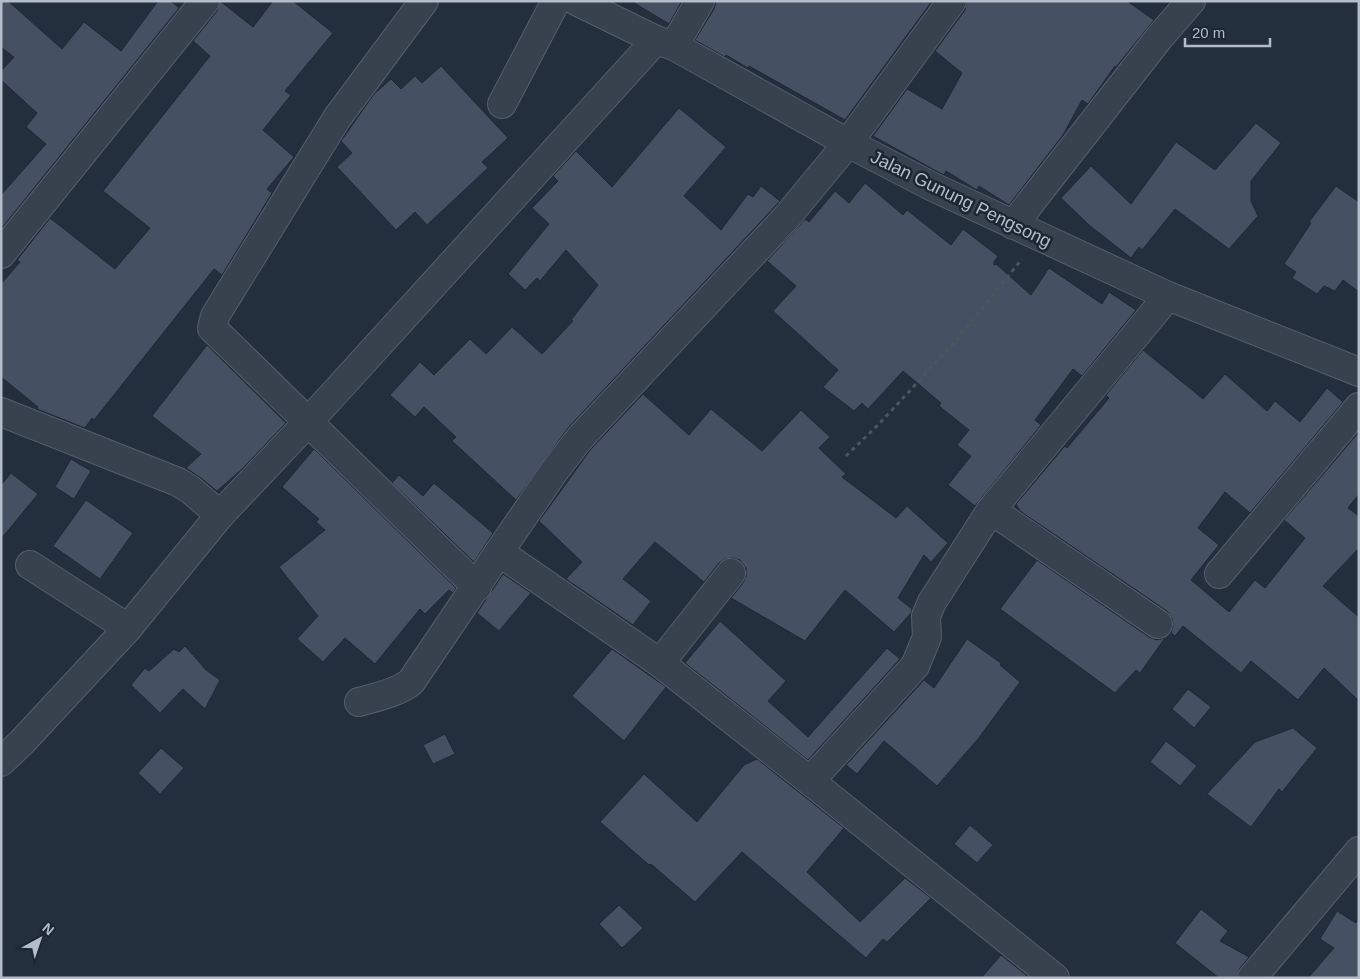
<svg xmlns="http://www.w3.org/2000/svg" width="1360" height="979" viewBox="0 0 1360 979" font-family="Helvetica,sans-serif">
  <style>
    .building { fill: #455162; stroke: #1f2835 }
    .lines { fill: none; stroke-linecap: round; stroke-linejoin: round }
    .minor-casing { stroke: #565f6c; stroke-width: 30 }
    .path { stroke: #44595c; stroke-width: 3; stroke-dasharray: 4 4; stroke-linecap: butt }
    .minor { stroke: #38414e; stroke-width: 28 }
    .labels { text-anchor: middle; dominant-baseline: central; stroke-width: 5; stroke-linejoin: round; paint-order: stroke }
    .street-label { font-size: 18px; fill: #b4bcc9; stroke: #1d2633 }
  </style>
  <rect width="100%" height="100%" fill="#242f3e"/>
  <!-- building -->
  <g class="building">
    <polygon points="1,1 8,1 62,49 84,22 121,51 158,1 171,1 179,8 1,229 1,195 46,144 26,127 37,113 1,80 1,71 14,57 1,47"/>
    <polygon points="220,1 253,27 273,1 293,1 333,33 285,91 291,95 263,130 294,157 267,189 272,193 222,275 214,269 94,420 92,418 85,428 37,409 38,407 1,377 1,284 20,262 17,260 50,218 115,269 150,228 103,191 210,56 193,41 217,11"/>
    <polygon points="631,1 682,1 669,24"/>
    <polygon points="716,1 932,1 845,120 749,66 748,68 726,55 725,57 695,40 714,9"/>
    <polygon points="967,1 1127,1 1154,20 1116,67 1115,66 1088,104 1082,100 1063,135 1009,205 979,186 977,190 946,171 944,175 940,173 873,136 907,89 942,109 962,73 935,51 965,10"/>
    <polygon points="441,66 508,138 482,162 488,168 427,225 415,212 396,230 337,167 352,153 341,141 374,94 391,79 401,89 415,76 422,83"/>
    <polygon points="679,108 726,147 684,196 721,230 748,194 753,197 761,186 780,201 568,428 516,500 452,441 456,437 424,407 415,417 390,395 420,362 434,375 470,339 486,354 512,327 542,354 573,321 571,320 598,285 566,250 540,281 537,278 525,290 508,274 549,224 532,208 558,181 553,176 576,151 612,187"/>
    <polygon points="1256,123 1281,143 1251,181 1251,201 1258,216 1229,249 1175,209 1142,250 1139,247 1131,258 1089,225 1061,198 1091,166 1131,204 1176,142 1215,170"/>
    <polygon points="865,183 903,215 907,210 951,245 963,229 998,256 994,262 994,265 996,264 1031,295 1049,268 1102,304 1109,292 1136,310 1082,376 1073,369 1035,420 1041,425 975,506 948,485 971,456 957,445 969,430 939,406 941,403 903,371 868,409 862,403 854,411 823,387 838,370 773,311 796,286 767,261 805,219 809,222 835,191 849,203"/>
    <polygon points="1336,186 1359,202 1359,292 1343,280 1335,291 1324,286 1317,294 1292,278 1296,272 1284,264 1311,223 1309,222"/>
    <polygon points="207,345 286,423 242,469 217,491 201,478 186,468 201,454 152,416"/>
    <polygon points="1143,350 1203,399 1225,374 1267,411 1275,401 1300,422 1327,388 1343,402 1250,513 1225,492 1198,528 1219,545 1191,580 1229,612 1255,580 1265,588 1305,538 1284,520 1359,432 1359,494 1348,508 1359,516 1359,548 1323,586 1359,617 1359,701 1324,668 1298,700 1251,661 1241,673 1183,626 1175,636 1171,633 1173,626 1172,618 1167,611 1020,511 1016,504 1065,446 1067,448 1109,398 1106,395"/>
    <polygon points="643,394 689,435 711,409 762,451 801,410 830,437 819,448 846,474 842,477 896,518 907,506 948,543 931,562 924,555 898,598 912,609 911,613 894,632 845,590 805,641 731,598 743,583 746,576 746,568 740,560 733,558 725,559 719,563 704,582 655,542 623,579 651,601 633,625 566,579 582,562 539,521 591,449"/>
    <polygon points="314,449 456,588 453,593 449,590 425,614 420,609 375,664 345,638 323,662 297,639 318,616 279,567 325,530 316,522 319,519 282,487"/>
    <polygon points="71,459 91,471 74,499 55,487"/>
    <polygon points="11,473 38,494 1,539 1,485"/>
    <polygon points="399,475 423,496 434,483 493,533 474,562 392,483"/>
    <polygon points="86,500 133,533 100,579 53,546"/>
    <polygon points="1037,560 1149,637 1157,640 1165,638 1140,673 1136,670 1115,693 1000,609"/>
    <polygon points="503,574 531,593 499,631 477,613"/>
    <polygon points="720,621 786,681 768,701 808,737 887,648 900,659 808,760 685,663"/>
    <polygon points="967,639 1001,663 1000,665 1020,682 978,739 937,786 884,741 857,774 846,765 924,680 934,688"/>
    <polygon points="185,646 206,670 220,680 205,709 183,689 160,713 131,685 145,668 149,671 174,649 179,652"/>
    <polygon points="612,649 666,687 624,741 572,696"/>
    <polygon points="1188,689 1211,707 1194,728 1172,709"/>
    <polygon points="1293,728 1317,748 1282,792 1279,789 1251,827 1207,794 1255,742"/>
    <polygon points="445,734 455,754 433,764 423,745"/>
    <polygon points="1166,741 1197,766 1180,786 1150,762"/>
    <polygon points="161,748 184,768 160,794 138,773"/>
    <polygon points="757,759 844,828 807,872 860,922 905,878 931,898 887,942 883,939 866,958 742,852 695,902 651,864 649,865 600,822 644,774 697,822 744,765"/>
    <polygon points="970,825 993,845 977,863 954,844"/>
    <polygon points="619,905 643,928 622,948 599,924"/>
    <polygon points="1201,909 1228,931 1220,941 1249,957 1240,968 1237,978 1219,978 1175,943"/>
    <polygon points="1337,911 1356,923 1359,920 1359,978 1308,978 1334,948 1320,939"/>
    <polygon points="1001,955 1030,978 981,978"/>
  </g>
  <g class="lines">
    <defs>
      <g id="minor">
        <polyline points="424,1 337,118 215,316 212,328 477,587"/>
        <polyline points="576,1 656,40 674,46 848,143 933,187 1168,296 1359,372"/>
        <polyline points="952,1 848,143 785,219 579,439 553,473 499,552 660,663 810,781 1055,978"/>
        <polyline points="674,46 700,1"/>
        <polyline points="502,104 556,1"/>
        <polyline points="1013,225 1159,38 1191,1"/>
        <polyline points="1,254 205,1"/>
        <polyline points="1,412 178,482 191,490 220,515"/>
        <polyline points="991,510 1158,624"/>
        <polyline points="30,565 128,628"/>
        <polyline points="1219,574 1359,407"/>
        <polyline points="660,663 731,573"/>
        <path d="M359,702C376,697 397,693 411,682L499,552"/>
        <polyline points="1,762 22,742 128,628 220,515 309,421 656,40"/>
        <polyline points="810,781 915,666 927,637 926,616 932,602 991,510 1168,296"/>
        <polyline points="1252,978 1359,851"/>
      </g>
    </defs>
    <!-- minor casing -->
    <use href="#minor" class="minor-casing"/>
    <!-- path -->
    <polyline class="path" points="846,456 879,424 953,344 1022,259"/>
    <!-- minor -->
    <use href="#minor" class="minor"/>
  </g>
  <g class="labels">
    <!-- street labels -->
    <g class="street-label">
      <text transform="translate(961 199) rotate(26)">Jalan Gunung Pengsong</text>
    </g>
  </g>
  <!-- border -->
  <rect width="1360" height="979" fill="none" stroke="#b4bcc9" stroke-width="5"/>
  <!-- north arrow -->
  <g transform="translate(40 939) rotate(40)" stroke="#1d2633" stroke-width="4" paint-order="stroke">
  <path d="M0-4L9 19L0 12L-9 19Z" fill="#b4bcc9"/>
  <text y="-8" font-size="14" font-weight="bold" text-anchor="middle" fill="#b4bcc9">N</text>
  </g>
  <!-- scale -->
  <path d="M1185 38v8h85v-8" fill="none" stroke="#b4bcc9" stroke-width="2.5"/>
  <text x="1192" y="38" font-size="15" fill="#b4bcc9" stroke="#1d2633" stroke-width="4" paint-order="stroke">20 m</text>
</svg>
